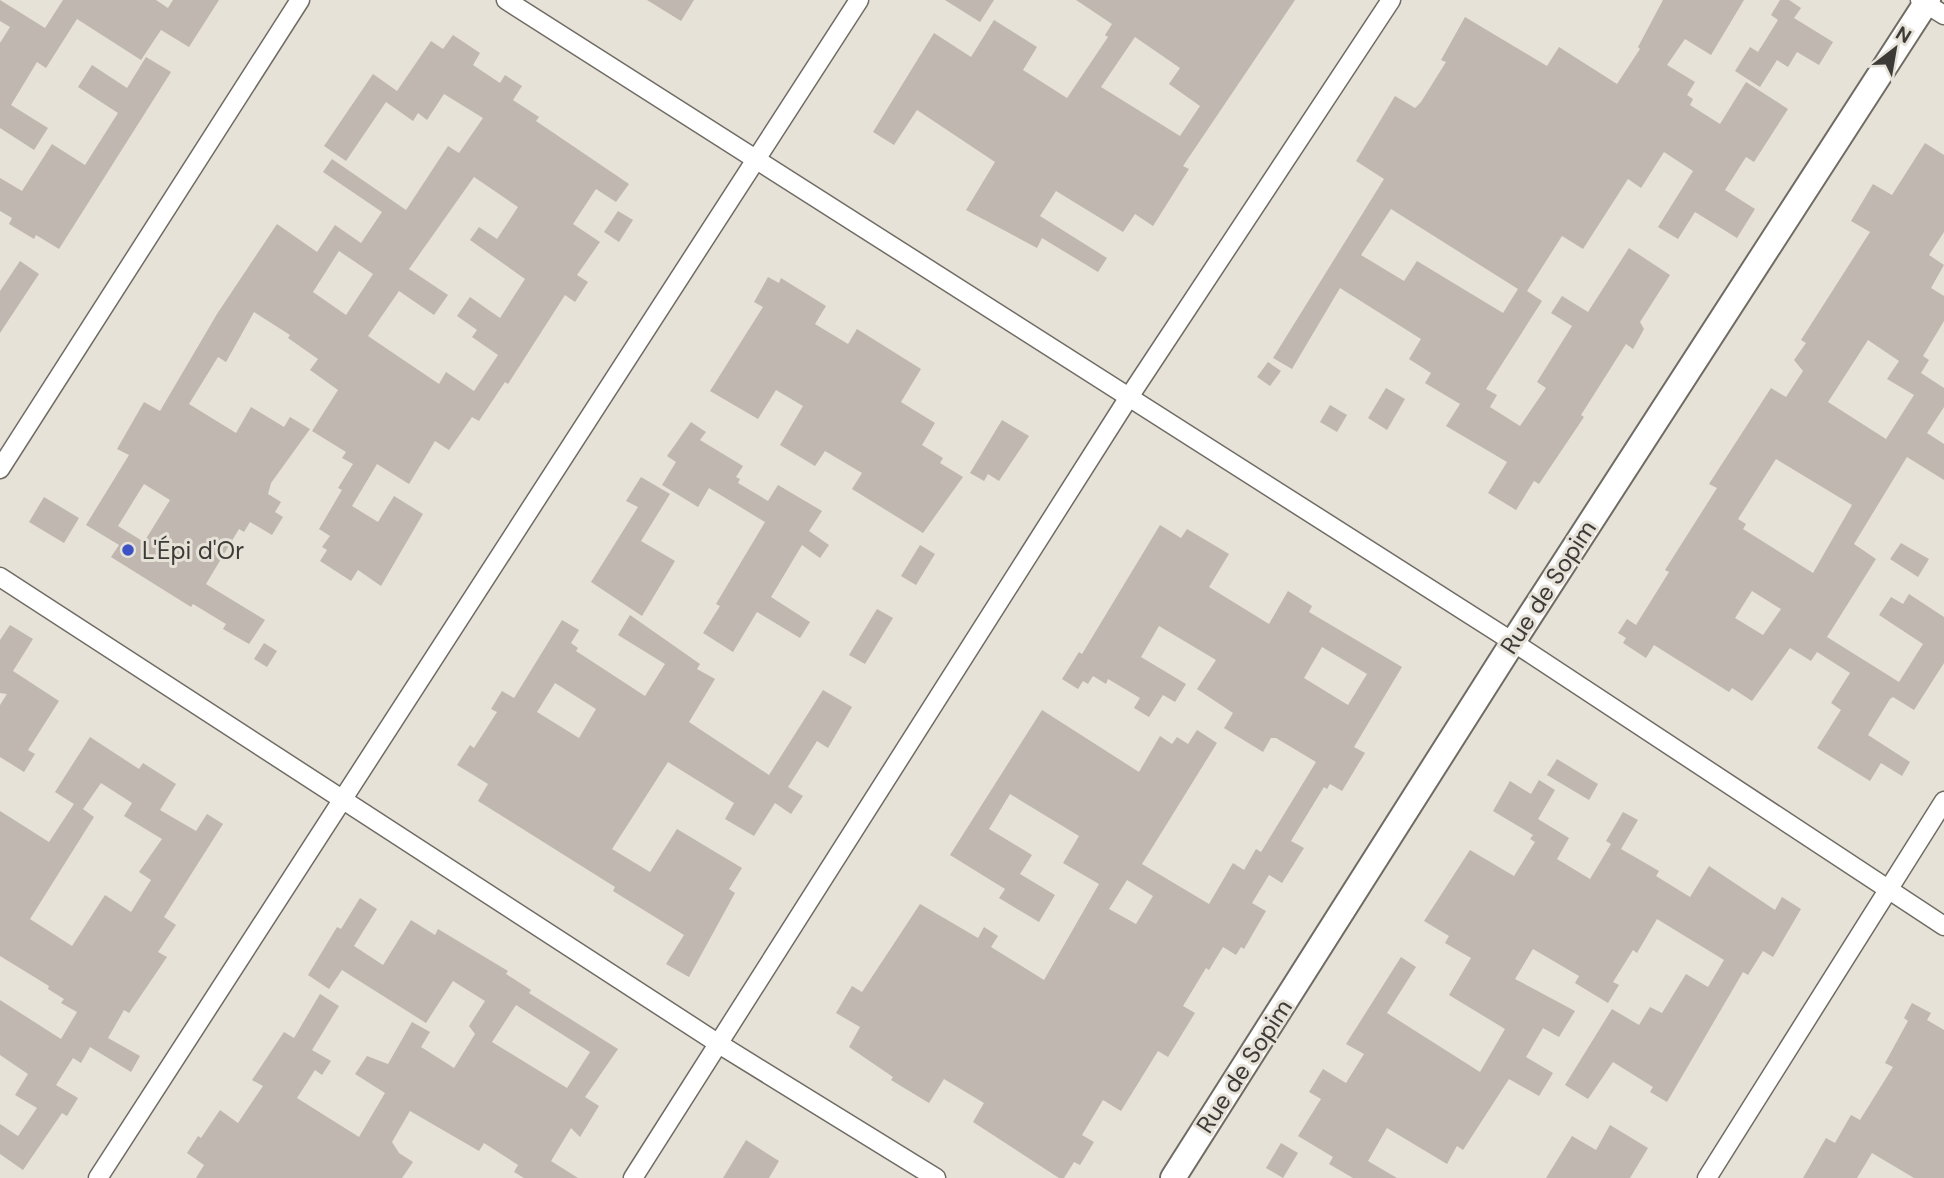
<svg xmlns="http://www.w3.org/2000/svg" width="1944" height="1178" viewBox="0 0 1944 1178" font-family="'DM Sans',sans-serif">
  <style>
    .building { fill: #bfb7b0; fill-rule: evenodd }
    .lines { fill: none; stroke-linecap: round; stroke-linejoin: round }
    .street-casing { stroke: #706c64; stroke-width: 21 }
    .secondary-casing { stroke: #706c64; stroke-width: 28 }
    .street { stroke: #fff; stroke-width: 18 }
    .secondary { stroke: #fff; stroke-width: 24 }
    .poi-dot { fill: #3b53c5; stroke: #e6e2d8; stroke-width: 2.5 }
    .labels { text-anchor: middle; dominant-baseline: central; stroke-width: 6; stroke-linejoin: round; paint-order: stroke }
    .poi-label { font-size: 24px; fill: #3d3b38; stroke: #e6e2d8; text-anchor: start }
    .street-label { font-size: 24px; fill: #3d3b38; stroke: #e6e2d8 }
  </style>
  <rect width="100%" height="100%" fill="#e6e2d8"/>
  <!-- building -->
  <g class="building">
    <polygon points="0,0 45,28 63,0 156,0 168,8 173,0 219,0 189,47 161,30 141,60 77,19 46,68 37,62 11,105 48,128 34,150 0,128 0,43 10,27 0,21"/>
    <polygon points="647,0 694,0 681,21"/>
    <polygon points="945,0 994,0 980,22"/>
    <path d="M1076,0H1295L1183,166L1189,169L1153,226L1135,214L1123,232L1056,191L1040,216L1107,258L1098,272L1042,238L1037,248L966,210L995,162L917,110L894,145L873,132L934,33L971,57L994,20L1037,47L1023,70L1067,98L1108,37L1105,35L1112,24ZM1135,37L1180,68L1169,84L1200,106L1180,136L1101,87Z"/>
    <path d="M1663,0H1744L1711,55L1685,39L1667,65L1695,82L1687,95L1693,99L1690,105L1720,124L1746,82L1788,109L1754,162L1746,157L1725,190L1755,209L1737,238L1695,212L1678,239L1658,227L1693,171L1664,152L1641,188L1628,179L1583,249L1562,236L1527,291L1542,301L1486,389L1497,395L1490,407L1520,426L1546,388L1537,382L1572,326L1551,313L1562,296L1588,312L1629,248L1670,275L1640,322L1644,329L1633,349L1626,344L1581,415L1584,417L1539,484L1534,481L1516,510L1488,493L1507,462L1446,426L1460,404L1425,383L1431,373L1409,359L1421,339L1340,288L1292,369L1273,358L1384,179L1356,161L1395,96L1415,108L1421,102L1446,62L1441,60L1465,17L1547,66L1559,47L1617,84L1640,49L1638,47ZM1391,209L1518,289L1503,313L1417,261L1404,281L1361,255Z"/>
    <polygon points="1780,0 1789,0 1801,8 1794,18 1833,42 1819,65 1797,52 1788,67 1777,60 1760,87 1735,71 1750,47 1758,52 1778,20 1771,15"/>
    <path d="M453,35L480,53L473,65L500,83L505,75L522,86L513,100L539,117L536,121L629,184L616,202L596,189L573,224L600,242L577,275L588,282L575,302L565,295L508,384L505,382L479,421L472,417L449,450L435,441L409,484L377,464L352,506L378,522L394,496L423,514L381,586L358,570L351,581L320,561L327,550L322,547L330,536L319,529L342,490L338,488L353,464L342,458L346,452L312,431L338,390L310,370L318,359L288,338L290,335L254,312L226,362L218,357L189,404L236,433L251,407L284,427L290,417L310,429L271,483L268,494L281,502L275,512L283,517L272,535L250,522L244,532L239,529L206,584L265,620L249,644L223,629L226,624L193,604L191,607L111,557L119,545L86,525L129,455L117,449L144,402L160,411L217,314L277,224L317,252L335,225L361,243L382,212L323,172L332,159L406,210L448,146L459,153L483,118L444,94L427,120L418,113L413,121L386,102L346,161L324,146L373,74L397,91L431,41L443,49ZM474,177L518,207L497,239L479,227L470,240L525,279L500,318L470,297L457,316L477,330L472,337L498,355L474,391L446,372L439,384L368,336L399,291L434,315L448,295L409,269ZM339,251L373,274L346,315L313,292ZM144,484L170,500L144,542L118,526Z"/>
    <polygon points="146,57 171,72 59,249 36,235 34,239 9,224 12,218 0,211 0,178 22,191 52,144 85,165 118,113 78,87 92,65 127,88"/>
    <path d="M1925,143L1944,155V232L1929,255L1944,265L1931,288L1944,296V321L1923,356L1929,360L1921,373L1944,388V407L1927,433L1944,444V480L1907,457L1854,544L1876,559L1827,637L1899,682L1923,644L1879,615L1891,597L1903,604L1909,594L1944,617V663L1914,710L1893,697L1890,699L1868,735L1910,762L1902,776L1881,763L1870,781L1817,748L1841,710L1831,703L1850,673L1817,652L1811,661L1790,648L1752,701L1732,688L1729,692L1654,645L1646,658L1623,643L1626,638L1618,633L1627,619L1636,625L1669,572L1665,570L1717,488L1709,484L1771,388L1786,397L1803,371L1794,360L1806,343L1801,340L1870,232L1851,221L1873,184L1892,195ZM1868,340L1899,361L1887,379L1914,395L1886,439L1828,402ZM1776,459L1852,505L1813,573L1743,529L1746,524L1738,519ZM1752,591L1781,609L1763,635L1735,618Z"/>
    <polygon points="618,211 633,220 619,242 604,232"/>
    <polygon points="20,261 39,274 0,333 0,291"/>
    <polygon points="768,277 779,283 781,278 826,306 815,324 848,344 857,329 921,369 901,402 935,423 922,445 943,458 940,463 963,477 923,533 852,489 862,473 825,451 815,466 780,445 803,406 776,390 758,419 710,391 763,307 754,302"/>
    <polygon points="1268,362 1281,371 1270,386 1257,377"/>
    <polygon points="1386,388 1405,399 1387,430 1368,418"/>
    <polygon points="1330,405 1347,415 1337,432 1320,422"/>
    <polygon points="1002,420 1029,436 999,481 988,474 984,481 970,473"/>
    <polygon points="691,422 706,432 700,440 743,466 736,477 740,479 738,483 768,501 778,485 822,511 809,531 829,545 820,558 802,545 771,597 810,622 800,638 757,612 733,652 703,633 720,606 716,604 765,522 709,488 698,507 662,485 676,462 667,456"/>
    <polygon points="641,477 670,494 641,541 675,561 642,616 591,582 638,507 626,501"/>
    <polygon points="44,497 79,518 64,543 29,522"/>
    <path d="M1160,525L1181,538L1187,529L1229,554L1209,587L1269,624L1288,591L1312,606L1309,612L1402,667L1354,747L1365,753L1342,791L1330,784L1327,789L1324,787L1291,841L1304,848L1282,883L1269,875L1252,903L1266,911L1244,949L1241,947L1236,955L1223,947L1209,970L1206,968L1183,1006L1195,1013L1168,1057L1158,1051L1121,1111L1103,1100L1082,1135L1094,1142L1080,1165L1074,1162L1064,1178H1059L973,1122L984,1103L944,1079L929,1103L891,1080L893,1077L849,1047L860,1027L836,1013L852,986L862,992L920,904L978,938L984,927L998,936L991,947L1044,980L1099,884L1063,863L1079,836L1010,794L989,829L1032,855L1020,874L1055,895L1039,922L999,898L1005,889L950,855L1042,710L1139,772L1160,736L1172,744L1177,737L1188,744L1197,730L1217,743L1142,864L1209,904L1233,863L1244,870L1256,849L1261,852L1316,762L1276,738H1271L1263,752L1224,728L1233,713L1197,689L1216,660L1159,626L1141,657L1186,684L1175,702L1163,695L1149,717L1134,708L1140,698L1108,679L1106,684L1093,676L1088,684L1083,681L1078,689L1062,679L1079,652L1082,654ZM1322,647L1367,674L1348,705L1304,678ZM1127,880L1153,896L1136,924L1109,909Z"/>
    <polygon points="1901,543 1929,559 1918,577 1890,559"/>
    <polygon points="920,545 935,554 916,585 901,576"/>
    <polygon points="877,609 893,618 865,664 849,655"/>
    <path d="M630,615L700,664L697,669L715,679L689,722L769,775L823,690L852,707L828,748L817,741L788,787L803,796L791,814L775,803L754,836L725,819L734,803L668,762L612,849L650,872L677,829L742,868L729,889L735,893L689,977L666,964L684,935L613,891L615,887L478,801L488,784L457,765L470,745L474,748L497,712L491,709L502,691L514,698L562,620L579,630L571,643L578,648L576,651L645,696L665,664L618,635ZM555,683L596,709L579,738L537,712Z"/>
    <polygon points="10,625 33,639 13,671 59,701 28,750 35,754 24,772 0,757 0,705 7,694 0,693 0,640"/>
    <polygon points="264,643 277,651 267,667 254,659"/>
    <path d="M90,737L139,769L143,763L176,784L160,810L196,831L207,814L223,824L164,917L176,925L158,952L167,957L129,1013L124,1010L108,1038L140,1056L131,1072L90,1047L81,1063L73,1058L56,1085L78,1098L67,1116L62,1113L23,1170L0,1154V1124L18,1136L37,1108L15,1095L28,1074L0,1055V1000L61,1039L77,1012L61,1003L64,999L48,989L49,986L0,956V811L49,842L74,804L55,792ZM101,783L132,803L124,816L162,839L139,872L151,880L131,912L105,895L72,946L30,919L94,817L83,809Z"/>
    <polygon points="1557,759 1598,784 1589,800 1547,775"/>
    <polygon points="1539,780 1555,790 1538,819 1569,838 1557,859 1590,879 1611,844 1606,841 1623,812 1638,820 1621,849 1659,871 1656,876 1690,897 1709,866 1775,910 1782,897 1801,909 1773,957 1763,951 1748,975 1743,972 1667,1102 1650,1092 1653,1087 1613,1062 1588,1099 1565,1085 1612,1009 1639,1025 1650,1007 1662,1013 1686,974 1708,987 1724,960 1657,919 1637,953 1633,950 1613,982 1619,985 1608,1003 1575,983 1579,976 1533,949 1515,979 1575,1011 1559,1037 1543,1028 1526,1057 1553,1073 1539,1096 1509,1079 1463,1150 1457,1146 1447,1164 1387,1128 1368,1161 1397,1178 1353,1178 1329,1164 1333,1157 1298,1136 1321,1099 1309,1092 1323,1069 1346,1083 1364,1054 1346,1044 1401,957 1416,967 1387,1013 1480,1072 1505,1029 1449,995 1471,958 1445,943 1449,936 1424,921 1470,850 1514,876 1535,842 1530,839 1533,835 1493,811 1510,781 1531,794"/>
    <path d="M360,898L377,909L354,946L383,965L411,920L435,935L438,929L508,971L506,974L531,990L529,993L618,1049L585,1097L599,1106L580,1137L571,1128L551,1161L578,1178H524L514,1172L518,1165L484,1143L479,1151L410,1111L392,1142L399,1153L413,1162L402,1178H196L204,1165L187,1153L198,1136L201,1138L220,1110L238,1123L263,1086L252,1080L284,1032L294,1038L320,994L339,1006L312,1050L331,1061L322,1075L315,1070L297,1098L359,1137L385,1093L355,1074L367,1056L388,1064L412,1022L430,1032L421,1047L454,1068L475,1034L469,1026L485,1001L453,981L426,1023L342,970L329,989L308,975L337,927L341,929ZM516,1005L590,1052L567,1088L492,1042Z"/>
    <polygon points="1912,1003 1931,1013 1927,1020 1944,1030 1944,1178 1914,1178 1872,1153 1857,1178 1803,1178 1826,1138 1835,1143 1851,1115 1860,1120 1893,1067 1885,1063 1908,1021 1904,1018"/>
    <polygon points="1610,1125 1648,1148 1630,1178 1546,1178 1572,1136 1596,1150"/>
    <polygon points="746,1140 779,1161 769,1178 723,1178"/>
    <polygon points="1281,1143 1298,1153 1283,1178 1266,1168"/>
  </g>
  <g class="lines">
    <defs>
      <g id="street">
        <polyline points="506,0 1513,642 1944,926"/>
        <polyline points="1920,0 1944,15"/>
        <polyline points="0,469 300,0"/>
        <polyline points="0,577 719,1044 936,1178"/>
        <polyline points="98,1178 859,0"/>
        <polyline points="633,1178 1129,397 1391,0"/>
        <polyline points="1707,1178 1944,801"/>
      </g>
      <polyline id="secondary" points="1173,1178 1513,642 1928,0"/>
    </defs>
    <!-- street casing -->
    <use href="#street" class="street-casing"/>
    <!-- secondary casing -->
    <use href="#secondary" class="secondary-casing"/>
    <!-- street -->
    <use href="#street" class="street"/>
    <!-- secondary -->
    <use href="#secondary" class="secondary"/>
  </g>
  <!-- markers -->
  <circle class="poi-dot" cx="128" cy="550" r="7"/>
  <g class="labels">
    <!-- poi labels -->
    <g class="poi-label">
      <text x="142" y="550">L'Épi d'Or</text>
    </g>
    <!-- street labels -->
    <g class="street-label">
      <text transform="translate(1548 587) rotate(-57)">Rue de Sopim</text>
      <text transform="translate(1244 1066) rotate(-57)">Rue de Sopim</text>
    </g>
  </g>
  <!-- north arrow -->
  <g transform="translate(1895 49) rotate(31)" stroke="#e6e2d8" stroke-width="5" paint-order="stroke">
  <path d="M0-5L12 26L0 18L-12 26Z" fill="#3d3b38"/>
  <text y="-10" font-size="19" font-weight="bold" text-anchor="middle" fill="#3d3b38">N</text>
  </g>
</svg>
